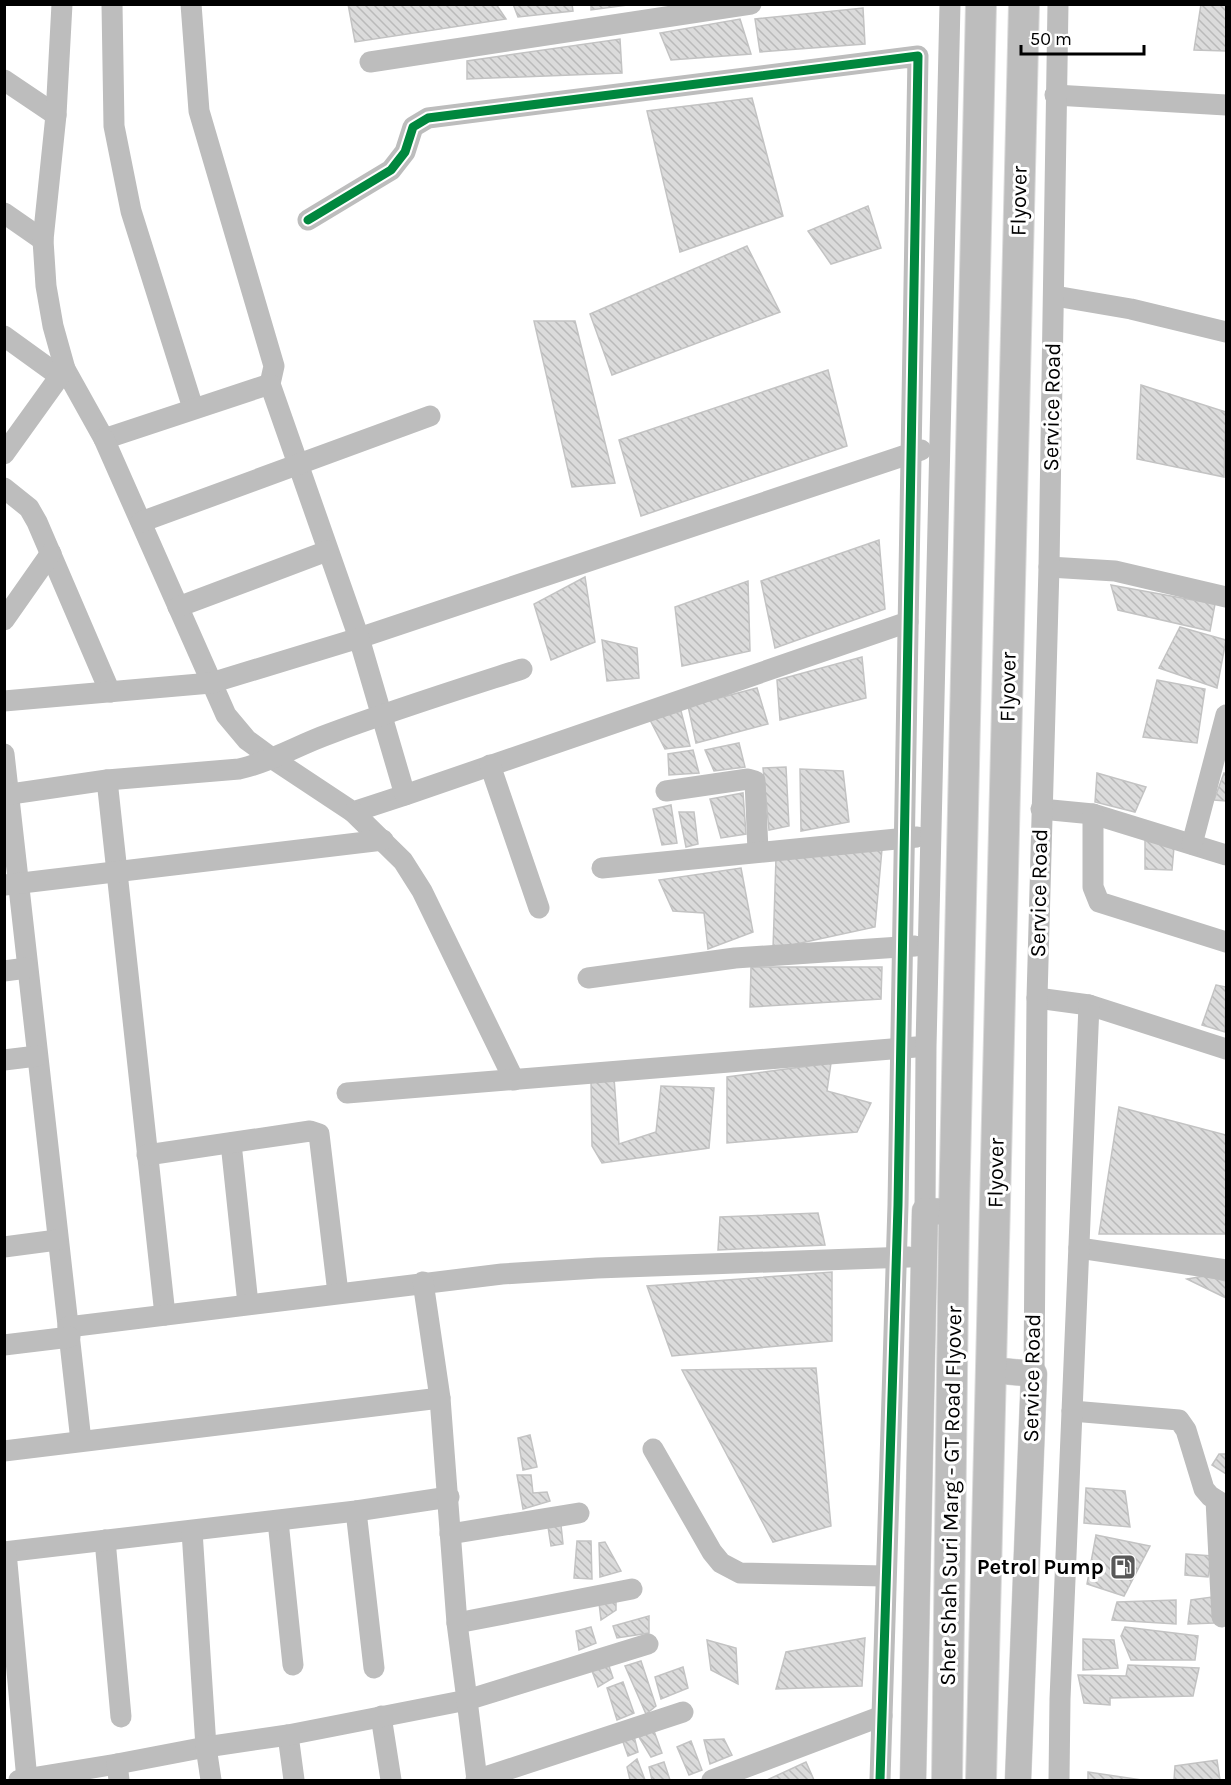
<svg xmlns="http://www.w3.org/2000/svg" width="1231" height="1785" viewBox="0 0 1231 1785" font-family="Karla,sans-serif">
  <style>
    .building { fill: url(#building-back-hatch); stroke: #c3c3c3; stroke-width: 1.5 }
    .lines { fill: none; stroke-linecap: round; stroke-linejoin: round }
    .major-casing { stroke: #dbdbdb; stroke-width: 27 }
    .highway-casing { stroke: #dbdbdb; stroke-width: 32 }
    .minor { stroke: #bdbdbd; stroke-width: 21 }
    .major { stroke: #bdbdbd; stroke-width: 26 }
    .highway { stroke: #bdbdbd; stroke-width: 30 }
    .cycleway-casing { stroke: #fff; stroke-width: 13 }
    .cycleway { stroke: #00873e; stroke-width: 9 }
    .labels { text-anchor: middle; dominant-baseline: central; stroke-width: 6; stroke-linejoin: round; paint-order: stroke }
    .street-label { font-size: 22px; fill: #000; stroke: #fff }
    .poi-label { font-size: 22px; font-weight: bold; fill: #000; stroke: #fff; text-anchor: end }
  </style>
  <defs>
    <pattern id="building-back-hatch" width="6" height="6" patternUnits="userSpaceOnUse" patternTransform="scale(1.5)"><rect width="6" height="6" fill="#dbdbdb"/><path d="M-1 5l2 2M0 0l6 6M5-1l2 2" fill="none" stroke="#bababa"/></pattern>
  </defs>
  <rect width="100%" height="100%" fill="#fff"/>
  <!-- building -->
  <g class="building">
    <polygon points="348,4 496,4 506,19 355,42"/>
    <polygon points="513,4 572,4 573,11 518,17"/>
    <polygon points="591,4 635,4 591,10"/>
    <polygon points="1201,4 1226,4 1226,51 1194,50"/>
    <polygon points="863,8 865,44 760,52 755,19"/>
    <polygon points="740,19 751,54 671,60 660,33"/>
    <polygon points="620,39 622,73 467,79 467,61"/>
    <polygon points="752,98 783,216 680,252 647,111"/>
    <polygon points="868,206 881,248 831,264 808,231"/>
    <polygon points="747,246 780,312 612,375 590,314"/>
    <polygon points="534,321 575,321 615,483 572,487"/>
    <polygon points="828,370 847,446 641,516 619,440"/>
    <polygon points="1141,385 1226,412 1224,477 1137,459"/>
    <polygon points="879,540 885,609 775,648 761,581"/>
    <polygon points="585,577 595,642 551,660 534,604"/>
    <polygon points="748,581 750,651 682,666 675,607"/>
    <polygon points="1111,585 1215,604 1210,631 1118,610"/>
    <polygon points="1180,627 1226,640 1217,688 1159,668"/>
    <polygon points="602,640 637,648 639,678 607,681"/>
    <polygon points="862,657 866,698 780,720 777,680"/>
    <polygon points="1157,680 1205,689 1197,743 1143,737"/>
    <polygon points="757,688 768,724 696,743 688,706"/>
    <polygon points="681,711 690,746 665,749 650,720"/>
    <polygon points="739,743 745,767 714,771 705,750"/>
    <polygon points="693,750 699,773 669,775 668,754"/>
    <polygon points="786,767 789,826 769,830 763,768"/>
    <polygon points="800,769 843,771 849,822 801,831"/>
    <polygon points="1097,773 1146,787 1135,812 1095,802"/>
    <polygon points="1224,773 1226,774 1226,801 1214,800"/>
    <polygon points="743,793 746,834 721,838 710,799"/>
    <polygon points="671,805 677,843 662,845 653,809"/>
    <polygon points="679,812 694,812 698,844 686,847"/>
    <polygon points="1145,840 1174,847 1172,870 1145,869"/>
    <polygon points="882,849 875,927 773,949 776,858"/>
    <polygon points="741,868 753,932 708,949 704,913 673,911 659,880"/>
    <polygon points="751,967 882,967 881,999 750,1007"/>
    <polygon points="1216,985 1226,987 1225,1032 1202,1025"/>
    <polygon points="831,1063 827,1091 871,1103 857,1132 727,1143 727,1077"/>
    <polygon points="614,1078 619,1144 656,1132 661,1086 714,1088 709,1148 602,1163 592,1146 591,1080"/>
    <polygon points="1119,1107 1226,1135 1226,1234 1099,1234"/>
    <polygon points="818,1213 825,1245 718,1250 720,1217"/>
    <polygon points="832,1272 832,1341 672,1356 647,1286"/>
    <polygon points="1204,1276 1226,1281 1226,1298 1187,1279"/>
    <polygon points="816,1368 831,1526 773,1542 682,1370"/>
    <polygon points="530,1435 537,1467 523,1470 518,1438"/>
    <polygon points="1219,1454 1226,1454 1226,1474 1212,1465"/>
    <polygon points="517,1475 531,1475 533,1493 547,1492 550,1501 523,1509"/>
    <polygon points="1086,1488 1125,1491 1130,1527 1084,1523"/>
    <polygon points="561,1525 563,1544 551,1546 548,1527"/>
    <polygon points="1096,1535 1150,1546 1124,1596 1087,1584"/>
    <polygon points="577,1541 591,1541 592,1579 574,1578"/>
    <polygon points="605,1542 621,1571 600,1577 599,1543"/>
    <polygon points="1186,1554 1212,1556 1208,1577 1185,1575"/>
    <polygon points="1212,1597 1214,1623 1188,1624 1191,1600"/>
    <polygon points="1176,1600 1176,1624 1112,1620 1117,1602"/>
    <polygon points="616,1602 616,1610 601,1620 599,1603"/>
    <polygon points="649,1616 649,1633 617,1638 613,1626"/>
    <polygon points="591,1627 596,1643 579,1650 576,1631"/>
    <polygon points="1125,1627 1198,1636 1195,1660 1131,1660 1121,1636"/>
    <polygon points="865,1638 862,1686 776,1689 786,1652"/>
    <polygon points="1083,1639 1114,1640 1118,1668 1083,1670"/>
    <polygon points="707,1640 736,1648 738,1684 711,1670"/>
    <polygon points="641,1661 656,1706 646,1714 625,1666"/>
    <polygon points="1128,1665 1199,1668 1193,1696 1110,1698 1110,1705 1084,1703 1078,1675 1126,1676"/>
    <polygon points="609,1666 613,1678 598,1687 592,1671"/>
    <polygon points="683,1667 688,1688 661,1699 655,1677"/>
    <polygon points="623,1682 634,1713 617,1720 607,1688"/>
    <polygon points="654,1731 662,1753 651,1757 639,1737"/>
    <polygon points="634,1736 638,1752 628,1756 623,1742"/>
    <polygon points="724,1739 732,1755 710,1764 704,1740"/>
    <polygon points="691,1741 702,1770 689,1775 677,1747"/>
    <polygon points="637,1759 645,1780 630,1780 627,1767"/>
    <polygon points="1217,1760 1220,1780 1174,1780 1175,1766"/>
    <polygon points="664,1762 670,1780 652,1780 649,1767"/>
    <polygon points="806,1762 814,1780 767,1780"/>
    <polygon points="1088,1772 1142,1780 1088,1780"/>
  </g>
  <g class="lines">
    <defs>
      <g id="major">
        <polyline points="992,1370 1034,1374 1018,1780"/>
        <polyline points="913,1780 925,1211 954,1212"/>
      </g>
      <g id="highway">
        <polyline points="947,1780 954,1212 981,4"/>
        <polyline points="981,1780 1024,4"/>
      </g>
    </defs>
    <!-- major casing -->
    <use href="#major" class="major-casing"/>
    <!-- highway casing -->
    <use href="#highway" class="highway-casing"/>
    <!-- minor -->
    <g class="minor">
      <polyline points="112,4 114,126 131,211 193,408"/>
      <polyline points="191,4 199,111 274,366 270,384"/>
      <polyline points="370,62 751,4"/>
      <polyline points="4,80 56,115"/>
      <polyline points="1055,95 1226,105"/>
      <polyline points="4,213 43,240"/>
      <polyline points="308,220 391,170 405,152 413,127 428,118 918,56 898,1205 880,1780"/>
      <polyline points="1055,296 1131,309 1226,332"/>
      <polyline points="4,336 58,375"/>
      <polyline points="65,369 104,439 270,384 359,638 921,450"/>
      <polyline points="104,439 226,715 247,740 273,759 353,812 405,795"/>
      <polyline points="4,454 65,369 53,326 46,286 43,240 56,115 62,4"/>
      <polyline points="4,488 29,508 37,522 110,692"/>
      <polyline points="141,522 430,416"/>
      <polyline points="1049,567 1115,571 1226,597"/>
      <polyline points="178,607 327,551"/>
      <polyline points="4,620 51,553"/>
      <polyline points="4,701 211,683 359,638 405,795 908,622"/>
      <polyline points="4,754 81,1441"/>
      <polyline points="490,765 539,908"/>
      <polyline points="107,780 165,1315"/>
      <polyline points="666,791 748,779 755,781 758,851"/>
      <path d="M4,795L107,780L239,769C271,762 298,745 329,734C393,710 457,690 522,669"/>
      <polyline points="1041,809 1093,814 1226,855"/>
      <polyline points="353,812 403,861 422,891 514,1080"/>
      <polyline points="1093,814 1093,887 1099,902 1226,942"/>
      <polyline points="1192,844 1226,715"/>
      <polyline points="602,868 917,837"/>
      <polyline points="5,885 383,840"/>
      <polyline points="4,971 27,968"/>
      <polyline points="588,978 735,958 915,946"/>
      <polyline points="1037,998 1089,1005 1226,1049"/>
      <polyline points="4,1060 37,1056"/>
      <polyline points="347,1093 916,1047"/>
      <polyline points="231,1143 248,1304"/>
      <polyline points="147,1155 310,1131 319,1134 338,1293"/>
      <polyline points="925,1211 926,1047 950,4"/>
      <polyline points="4,1247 57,1240"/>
      <polyline points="1079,1248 1226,1270"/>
      <polyline points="68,1327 502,1274 597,1268 909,1257"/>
      <polyline points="4,1345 70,1337"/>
      <polyline points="1034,1374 1037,998 1049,567 1058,4"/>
      <polyline points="1072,1411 1179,1420 1186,1430 1204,1489 1210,1496 1226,1506"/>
      <polyline points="653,1449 712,1552 721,1563 740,1573 885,1576"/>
      <polyline points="4,1451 440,1398"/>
      <polyline points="1216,1500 1222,1617"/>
      <polyline points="356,1511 374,1668"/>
      <polyline points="278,1521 293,1665"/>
      <polyline points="450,1534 579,1513"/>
      <polyline points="105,1540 121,1717"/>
      <polyline points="4,1552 356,1511 449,1497"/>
      <polyline points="6,1552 27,1780"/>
      <polyline points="457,1623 632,1589"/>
      <polyline points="381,1716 391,1780"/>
      <polyline points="288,1735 294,1780"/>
      <polyline points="19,1780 117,1764"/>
      <polyline points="119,1780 117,1764 206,1747 192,1531"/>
      <polyline points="211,1780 206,1747 288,1735 467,1700 457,1623 440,1398 423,1282"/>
      <polyline points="476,1780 683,1712"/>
      <polyline points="477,1780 467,1700 648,1644"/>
      <polyline points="712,1780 882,1716"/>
      <polyline points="1059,1780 1060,1699 1089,1005"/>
    </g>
    <!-- major -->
    <use href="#major" class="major"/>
    <!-- highway -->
    <use href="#highway" class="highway"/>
    <defs>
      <polyline id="cycleway" points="308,220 391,170 405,152 413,127 428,118 918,56 898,1205 880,1780"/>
    </defs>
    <!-- cycleway casing -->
    <use href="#cycleway" class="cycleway-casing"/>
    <!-- cycleway -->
    <use href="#cycleway" class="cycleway"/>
  </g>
  <!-- icons -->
  <defs>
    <symbol id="fuel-square" viewBox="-11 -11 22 22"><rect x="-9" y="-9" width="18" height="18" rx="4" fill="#595959" stroke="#fff"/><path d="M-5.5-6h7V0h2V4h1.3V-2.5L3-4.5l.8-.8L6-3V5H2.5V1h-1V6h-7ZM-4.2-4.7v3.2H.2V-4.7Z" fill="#fff"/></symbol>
  </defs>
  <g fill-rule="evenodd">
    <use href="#fuel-square" x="1108" y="1552" width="30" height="30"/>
  </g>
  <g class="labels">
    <!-- street labels -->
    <g class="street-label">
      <text transform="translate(1019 201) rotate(-89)">Flyover</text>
      <text transform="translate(1052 407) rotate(-89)">Service Road</text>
      <text transform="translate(1008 687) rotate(-89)">Flyover</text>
      <text transform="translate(1039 893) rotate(-89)">Service Road</text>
      <text transform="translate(996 1173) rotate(-89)">Flyover</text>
      <text transform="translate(1032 1378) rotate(-89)">Service Road</text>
      <text transform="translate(951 1496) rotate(-89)">Sher Shah Suri Marg - GT Road Flyover</text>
    </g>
    <!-- poi labels -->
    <g class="poi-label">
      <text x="1104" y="1567">Petrol Pump</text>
    </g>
  </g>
  <!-- border -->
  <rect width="1231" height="1785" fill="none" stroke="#000000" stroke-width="12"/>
  <!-- scale -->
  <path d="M1021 45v9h123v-9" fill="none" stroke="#000000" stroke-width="3"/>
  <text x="1030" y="45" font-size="18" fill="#000000" stroke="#ffffff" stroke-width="4.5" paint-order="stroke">50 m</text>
</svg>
